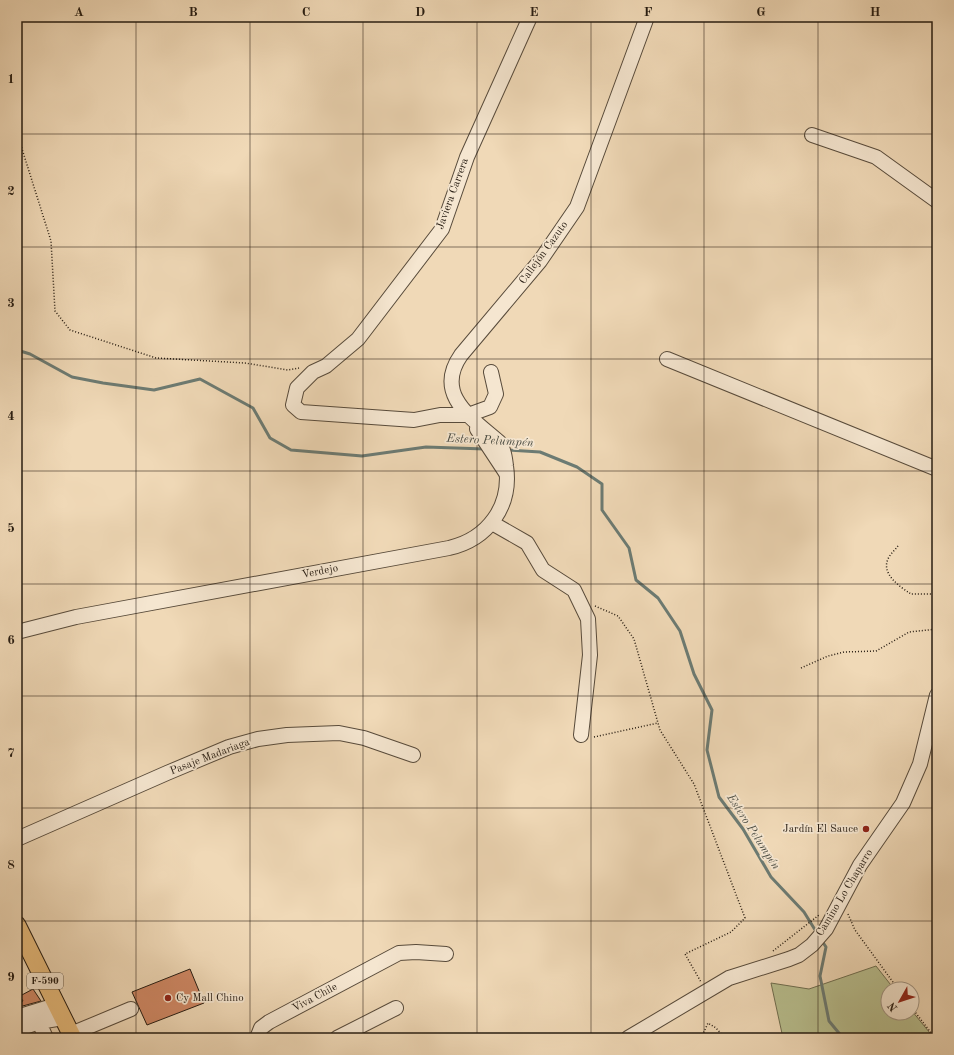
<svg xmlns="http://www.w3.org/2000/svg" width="954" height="1055" viewBox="0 0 954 1055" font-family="'Old Standard TT',serif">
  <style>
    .green { fill: #b8bf8f; stroke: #6f6e50 }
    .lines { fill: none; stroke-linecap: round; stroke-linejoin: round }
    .stream { stroke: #6c7b73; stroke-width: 3 }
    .building { fill: #cf8865; stroke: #261c12 }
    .minor-casing { stroke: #584b3b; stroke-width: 16 }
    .major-casing { stroke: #261c12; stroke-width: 19 }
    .path { stroke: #261c12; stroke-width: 1.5; stroke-dasharray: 1 2; stroke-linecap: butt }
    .minor { stroke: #f5e6d0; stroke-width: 14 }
    .major { stroke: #e8bc7c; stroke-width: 17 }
    .grid { fill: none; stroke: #261c12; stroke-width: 1; stroke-opacity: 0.55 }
    .poi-dot { fill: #8f2418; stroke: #f5e6d0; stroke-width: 1.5 }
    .labels { text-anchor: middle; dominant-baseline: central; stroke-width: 3.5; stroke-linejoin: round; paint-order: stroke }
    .shield { fill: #f5e6d0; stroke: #64594b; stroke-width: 1 }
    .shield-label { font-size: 10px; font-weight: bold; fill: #261c12 }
    .street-label { font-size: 11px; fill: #261c12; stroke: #f5e6d0 }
    .poi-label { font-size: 11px; fill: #261c12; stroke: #f5e6d0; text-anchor: end }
    .water-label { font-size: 12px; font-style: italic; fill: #494b42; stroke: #f5e6d0 }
    .neatline { fill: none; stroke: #261c12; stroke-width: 1.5 }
    .grid-label { font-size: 13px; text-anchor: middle; font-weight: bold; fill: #261c12 }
  </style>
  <rect width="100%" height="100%" fill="#f0d9b7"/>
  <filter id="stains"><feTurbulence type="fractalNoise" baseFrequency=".005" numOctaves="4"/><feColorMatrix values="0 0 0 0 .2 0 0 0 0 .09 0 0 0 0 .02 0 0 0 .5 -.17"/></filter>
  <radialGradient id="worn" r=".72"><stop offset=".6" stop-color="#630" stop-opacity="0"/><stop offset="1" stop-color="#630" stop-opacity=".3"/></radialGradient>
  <!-- green -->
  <polygon class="green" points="876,966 894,989 888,989 888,1013 912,1013 912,1011 934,1038 783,1038 771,983 809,989"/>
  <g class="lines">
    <!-- stream -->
    <g class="stream">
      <polyline points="17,350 30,354 72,377 103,383 154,390 200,379 253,408 270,438 291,450 362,456 426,447 485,449"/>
      <polyline points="507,450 540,452 577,467 602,484 602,510 629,548 636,580 658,598 680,631 694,674 712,710 707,750 719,797 743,829 771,877 804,912 817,933"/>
      <polyline points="822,941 826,947 820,976 829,1021 843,1038"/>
    </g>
  </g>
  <!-- building -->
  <g class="building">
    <polygon points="190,969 204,1003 147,1025 132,992"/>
    <polygon points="33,989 41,1001 19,1007 18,1004 23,1001 20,996"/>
  </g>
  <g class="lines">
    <defs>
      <g id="minor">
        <polyline points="812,135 876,157 937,201"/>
        <polyline points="667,359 937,469"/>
        <polyline points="491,372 496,394 490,407 468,415 440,415 414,420 301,412 293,405 297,388 313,372 326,366 358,339 442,229 467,157 530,17"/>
        <polyline points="477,429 506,473"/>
        <polyline points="492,523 527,543 543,570 574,590 588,619 590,655 581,735"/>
        <path d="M17,632L76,617L449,548C488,539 512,506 506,466C505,457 504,450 499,442C473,419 433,395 461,355L540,261L577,207L647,17"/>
        <polyline points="17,839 167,773 229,747 258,739 287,735 339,733 364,738 413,755"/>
        <polyline points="17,1017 56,1005"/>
        <polyline points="17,1030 39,1022"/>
        <polyline points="71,1034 131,1009"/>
        <polyline points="46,1038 39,1022 63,1018"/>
        <polyline points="257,1038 261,1028 269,1022 399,953 416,952 446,954"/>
        <polyline points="337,1038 396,1008"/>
        <polyline points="628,1038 729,978 789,959 799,955 812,945 826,929 860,865 903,803 920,764 937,695"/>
      </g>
      <polyline id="major" points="17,925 73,1038"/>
    </defs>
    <!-- minor casing -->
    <use href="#minor" class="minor-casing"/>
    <!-- major casing -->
    <use href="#major" class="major-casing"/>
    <!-- path -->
    <g class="path">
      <polyline points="17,133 51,241 55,311 70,330 156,358 245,363 288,370 299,368"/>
      <path d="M898,546C895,550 890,554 888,559C881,574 900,587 911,594H937"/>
      <polyline points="595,606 618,616 634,639 660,730 694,784 745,918 731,932 685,954 701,982"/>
      <polyline points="801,668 828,656 844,652 876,651 909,632 937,629"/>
      <polyline points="594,737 658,723"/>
      <polyline points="848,914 855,930 898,989"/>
      <polyline points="773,951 819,915"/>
      <polyline points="912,1008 935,1038"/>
      <polyline points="703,1038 702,1036 708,1023 716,1028 725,1038"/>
    </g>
    <!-- minor -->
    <use href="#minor" class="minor"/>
    <!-- major -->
    <use href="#major" class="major"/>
  </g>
  <!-- grid -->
  <path class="grid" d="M136,17V1038M250,17V1038M363,17V1038M477,17V1038M591,17V1038M704,17V1038M818,17V1038M17,134H937M17,247H937M17,359H937M17,471H937M17,584H937M17,696H937M17,808H937M17,921H937"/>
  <!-- markers -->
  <g class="poi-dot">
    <circle cx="866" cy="829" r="4"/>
    <circle cx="168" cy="998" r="4"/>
  </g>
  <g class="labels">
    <!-- shield labels -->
    <rect class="shield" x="27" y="973" width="36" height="16" rx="3"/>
    <g class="shield-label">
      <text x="45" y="981">F-590</text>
    </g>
    <!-- street labels -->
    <g class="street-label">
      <text transform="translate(453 194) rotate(-70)">Javiera Carrera</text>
      <text transform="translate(544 253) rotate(-54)">Callejón Cazuto</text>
      <text transform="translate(320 572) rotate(-11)">Verdejo</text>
      <text transform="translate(210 757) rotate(-21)">Pasaje Madariaga</text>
      <text transform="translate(845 893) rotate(-59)">Camino Lo Chaparro</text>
      <text transform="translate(315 998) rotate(-28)">Viva Chile</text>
    </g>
    <!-- poi labels -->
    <g class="poi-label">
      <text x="858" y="829">Jardín El Sauce</text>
      <text x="176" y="998" text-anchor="start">Cy Mall Chino</text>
    </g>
    <!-- water labels -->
    <g class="water-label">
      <text transform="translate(490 441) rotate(3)">Estero Pelumpén</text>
      <text transform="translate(753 832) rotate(57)">Estero Pelumpén</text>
    </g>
  </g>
  <!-- margin -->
  <rect width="954" height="1055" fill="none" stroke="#f0d9b7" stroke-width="44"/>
  <!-- north arrow -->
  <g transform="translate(900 1001) rotate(231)"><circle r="19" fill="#f5e6d0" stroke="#a29584"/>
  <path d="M0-3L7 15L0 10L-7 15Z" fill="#8f2418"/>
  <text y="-6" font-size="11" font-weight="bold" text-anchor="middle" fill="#261c12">N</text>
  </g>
  <rect x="22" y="22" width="910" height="1011" class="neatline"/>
  <g class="grid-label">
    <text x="79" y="16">A</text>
    <text x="193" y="16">B</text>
    <text x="306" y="16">C</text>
    <text x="420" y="16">D</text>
    <text x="534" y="16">E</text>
    <text x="648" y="16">F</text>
    <text x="761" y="16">G</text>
    <text x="875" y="16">H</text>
    <text x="11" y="83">1</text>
    <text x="11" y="195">2</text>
    <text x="11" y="307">3</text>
    <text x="11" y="420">4</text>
    <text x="11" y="532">5</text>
    <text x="11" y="644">6</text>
    <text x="11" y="757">7</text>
    <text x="11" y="869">8</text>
    <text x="11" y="981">9</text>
  </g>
  <rect width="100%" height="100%" filter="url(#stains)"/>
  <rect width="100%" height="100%" fill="url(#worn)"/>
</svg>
